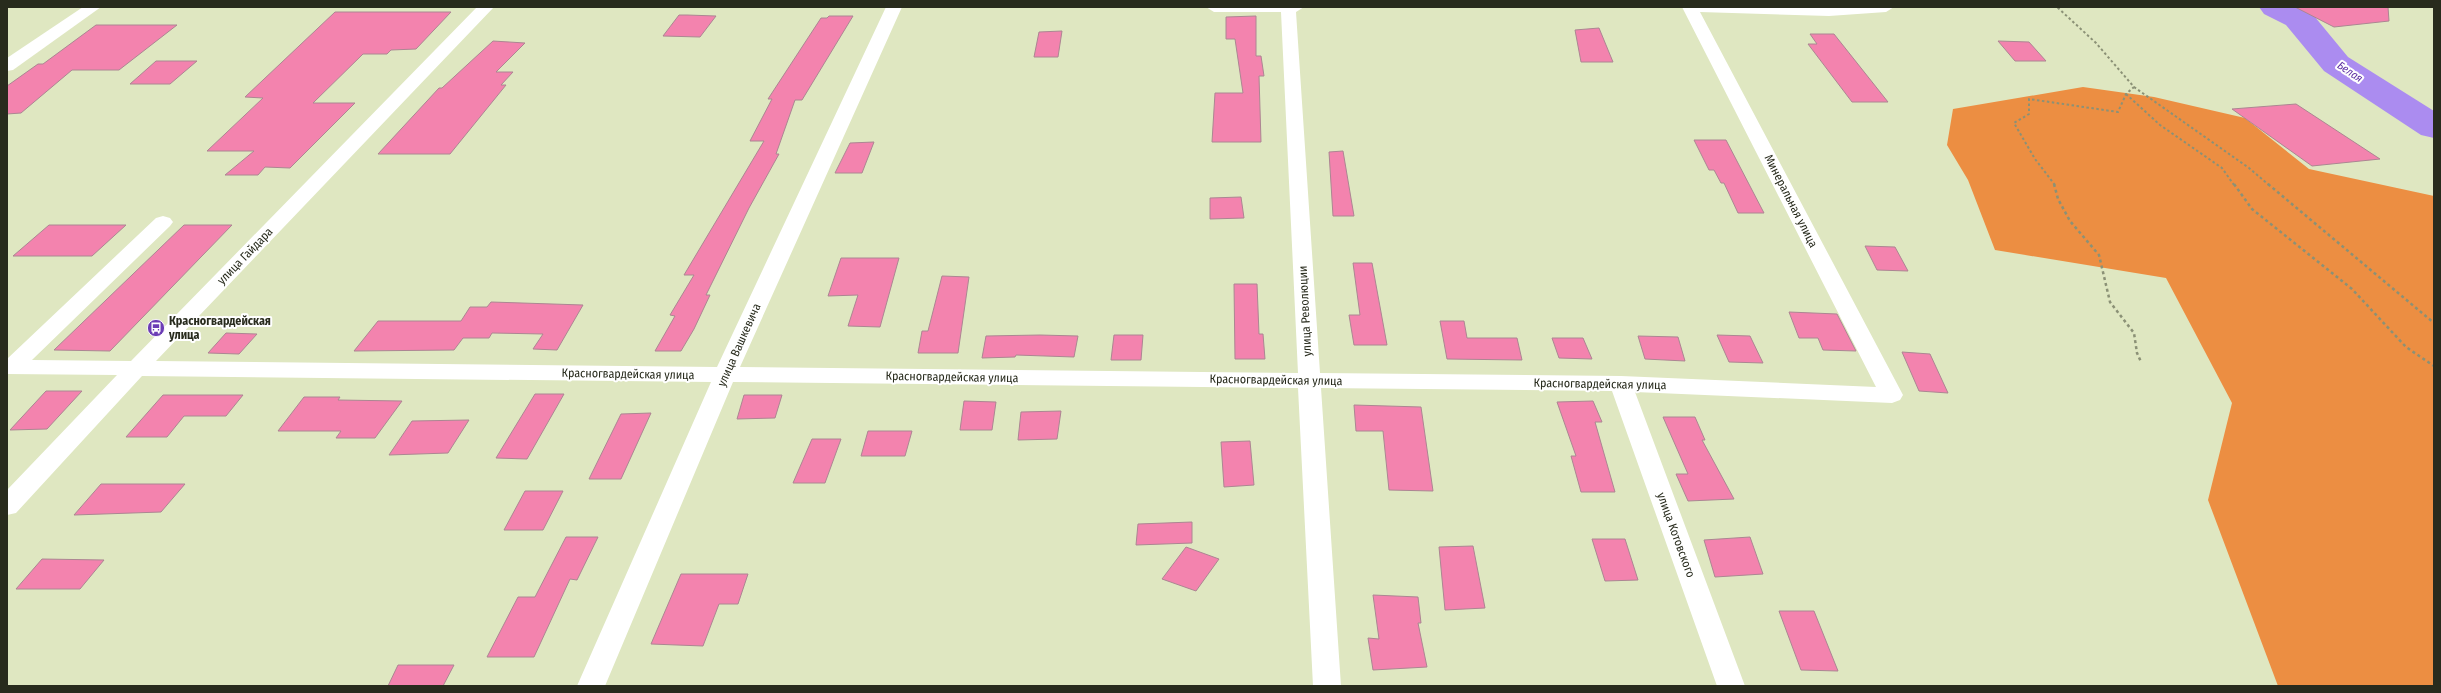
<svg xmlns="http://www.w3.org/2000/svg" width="2441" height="693" viewBox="0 0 2441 693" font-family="'Fira Sans Condensed',sans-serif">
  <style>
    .forest { fill: #ec8e42 }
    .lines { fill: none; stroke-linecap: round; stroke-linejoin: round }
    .river { fill: #ab8cf0; fill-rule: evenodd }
    .building { fill: #f383ae; stroke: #ac8692 }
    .path-far1 { stroke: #8b9176; stroke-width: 2; stroke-dasharray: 2.5 2.5; stroke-linecap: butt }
    .path { stroke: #8b9176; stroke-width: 2.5; stroke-dasharray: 3 3; stroke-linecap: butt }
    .minor { fill: #fff; fill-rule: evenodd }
    .labels { text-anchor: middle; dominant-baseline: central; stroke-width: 4; stroke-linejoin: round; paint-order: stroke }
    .far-water-label { font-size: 11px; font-style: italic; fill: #5e2fa2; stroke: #fff }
    .street-label { font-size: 12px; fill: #282b1d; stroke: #fff }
    .poi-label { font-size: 12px; font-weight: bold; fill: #282b1d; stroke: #fff; text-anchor: start }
  </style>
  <rect width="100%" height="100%" fill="#dfe7c1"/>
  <!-- forest -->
  <polygon class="forest" points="2083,87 2154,97 2245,118 2309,169 2434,196 2434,686 2278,686 2208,500 2232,403 2166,278 1995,250 1968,180 1947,145 1953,109"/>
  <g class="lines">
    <!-- river -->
    <polygon class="river" points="2259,7 2301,7 2310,11 2348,57 2434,111 2434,138 2421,135 2324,71 2286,25 2264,14"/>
  </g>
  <!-- building -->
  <g class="building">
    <polygon points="2295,7 2388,7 2389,21 2334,27"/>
    <polygon points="335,12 451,12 416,49 391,50 387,54 363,54 313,103 355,103 290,168 265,167 258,175 225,175 254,151 207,151 263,98 245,97"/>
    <polygon points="679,15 687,15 716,16 700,37 663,36"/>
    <polygon points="829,16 853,16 802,100 795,100 776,154 779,154 749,208 706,295 710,295 694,329 681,351 655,351 675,316 670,315 694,275 684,275 764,141 750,141 772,99 768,99 821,18 827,18"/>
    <polygon points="1256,16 1256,56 1261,56 1264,76 1259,76 1261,142 1212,142 1215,93 1243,93 1235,39 1226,39 1226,17"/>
    <polygon points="96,25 177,25 119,70 72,70 21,113 7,114 7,86 38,64 43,64"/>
    <polygon points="1599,28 1613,62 1581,62 1575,30"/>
    <polygon points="1062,31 1058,57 1034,57 1039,32"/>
    <polygon points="1810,34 1834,34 1888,102 1852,102 1808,44 1817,44"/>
    <polygon points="493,41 525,43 496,72 513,72 501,85 506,85 450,154 378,154 439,88 442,88"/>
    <polygon points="1998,41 2029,42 2046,61 2015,61"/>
    <polygon points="156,61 197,61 170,84 130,84"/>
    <polygon points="2296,104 2380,159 2312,166 2232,109"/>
    <polygon points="1694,140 1726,140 1764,213 1738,213 1724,183 1721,183 1714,170 1709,170"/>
    <polygon points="874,142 862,173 835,173 850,143"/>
    <polygon points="1343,151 1354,216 1333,216 1329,152"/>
    <polygon points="1241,197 1244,218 1210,219 1210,198"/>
    <polygon points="49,225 126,225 92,256 13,256"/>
    <polygon points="184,225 232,225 110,351 54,350"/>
    <polygon points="1865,246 1895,247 1908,271 1877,270"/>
    <polygon points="841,258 899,258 880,327 848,326 858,295 828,296"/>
    <polygon points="1353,263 1372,263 1387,345 1354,345 1349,315 1360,315"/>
    <polygon points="942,276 969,277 958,353 918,353 922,331 928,331"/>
    <polygon points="1234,284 1257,284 1259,334 1263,334 1265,359 1235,359"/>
    <polygon points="491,302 583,305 557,350 533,349 543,334 492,333 489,338 463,338 454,350 354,351 378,321 461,321 470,307 487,307"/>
    <polygon points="1789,312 1837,314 1856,351 1823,350 1818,338 1799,338"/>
    <polygon points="1440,321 1464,321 1467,338 1517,338 1522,360 1447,359"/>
    <polygon points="226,333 257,334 239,354 208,353"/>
    <polygon points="1040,335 1078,336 1074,357 1016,355 1015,357 982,358 986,336"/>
    <polygon points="1114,335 1143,335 1141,360 1111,360"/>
    <polygon points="1717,335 1750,336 1763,363 1729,362"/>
    <polygon points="1638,336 1678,337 1685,361 1645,359"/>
    <polygon points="1552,338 1583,338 1592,359 1559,358"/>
    <polygon points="1902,352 1930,354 1948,393 1919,391"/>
    <polygon points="46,391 82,391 47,429 10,430"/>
    <polygon points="535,394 564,394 527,459 496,458"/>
    <polygon points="163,395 243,395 226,416 184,416 167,437 126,437"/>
    <polygon points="744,395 782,395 775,418 737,419"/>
    <polygon points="304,397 340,397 338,400 402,401 375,438 336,438 341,431 278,431"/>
    <polygon points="964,401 996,402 992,430 960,430"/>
    <polygon points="1593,401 1602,422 1595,422 1615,492 1581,492 1571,456 1576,456 1557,402"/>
    <polygon points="1354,405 1421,407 1433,491 1389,490 1383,431 1356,431"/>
    <polygon points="1061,411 1057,439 1018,440 1021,412"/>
    <polygon points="651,413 621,479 589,479 621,414"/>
    <polygon points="1663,417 1695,417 1705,440 1702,440 1734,499 1688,501 1676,474 1688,474"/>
    <polygon points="469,420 448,453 389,455 412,421"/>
    <polygon points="868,431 912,431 905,456 861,456"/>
    <polygon points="812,439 841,439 825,483 793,483"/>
    <polygon points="1250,441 1254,485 1224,487 1221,442"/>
    <polygon points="101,484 185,484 161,512 74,515"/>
    <polygon points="525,491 563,491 543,530 504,530"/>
    <polygon points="1192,522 1192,543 1136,545 1138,524"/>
    <polygon points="566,537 598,537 577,580 570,579 534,657 487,657 518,597 535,597"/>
    <polygon points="1750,537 1763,574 1715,577 1704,540"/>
    <polygon points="1592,539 1625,539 1638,580 1605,581"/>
    <polygon points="1473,546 1485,608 1445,610 1439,547"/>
    <polygon points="1186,547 1219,559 1196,591 1162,579"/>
    <polygon points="42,559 104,560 80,589 16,589"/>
    <polygon points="681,574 748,574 738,604 719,604 703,646 651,644"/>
    <polygon points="1373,595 1418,597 1421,623 1418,623 1427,667 1373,670 1368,638 1379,639"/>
    <polygon points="1779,611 1814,611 1838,671 1801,670"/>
    <polygon points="398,665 454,665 443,686 388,686"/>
  </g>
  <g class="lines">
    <!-- path-far1 -->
    <g class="path-far1">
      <polyline points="2134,87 2249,168 2269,185"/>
      <polyline points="2126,94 2160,125 2222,168 2234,185"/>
      <polyline points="2055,185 2035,159 2014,123 2029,114 2029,99 2118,112 2126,94 2134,87 2096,43 2057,7"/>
    </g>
    <!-- path -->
    <g class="path">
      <polyline points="2054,184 2058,199 2070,221 2099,255 2110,302 2134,333 2137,353 2141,362"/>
      <polyline points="2234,184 2252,209 2352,289 2406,347 2434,366"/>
      <polyline points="2268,184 2434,323"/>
    </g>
    <!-- minor -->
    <g class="minor">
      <polygon points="83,7 101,7 13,70 7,71 7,58"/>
      <polygon points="477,7 494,7 156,361 717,367 886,7 902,7 740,367 1298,373 1281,12 1214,12 1206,7 1304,7 1296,12 1320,373 1621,376 1876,387 1682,7 1894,7 1886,12 1829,16 1700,12 1903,395 1900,400 1892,403 1635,392 1745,686 1717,686 1612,391 1321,388 1341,686 1313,686 1298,388 733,382 605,686 577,686 711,382 142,376 16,513 7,515 7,490 117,375 7,374 7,359 156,218 163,216 170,218 173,222 170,226 32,360 131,361"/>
    </g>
  </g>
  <!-- icons -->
  <defs>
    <symbol id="bus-disc" viewBox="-11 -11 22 22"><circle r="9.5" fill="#6c3db5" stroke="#fff"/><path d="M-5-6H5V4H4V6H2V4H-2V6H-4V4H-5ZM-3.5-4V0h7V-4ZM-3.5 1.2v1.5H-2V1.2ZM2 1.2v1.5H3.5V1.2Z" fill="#fff"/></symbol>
  </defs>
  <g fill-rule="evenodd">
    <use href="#bus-disc" x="146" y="318" width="20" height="20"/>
  </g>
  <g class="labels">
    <!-- far-water labels -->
    <g class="far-water-label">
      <text transform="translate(2350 72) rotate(34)">Белая</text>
    </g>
    <!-- street labels -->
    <g class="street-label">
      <text transform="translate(1791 201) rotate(63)">Минеральная улица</text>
      <text transform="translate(245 256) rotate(-46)">улица Гайдара</text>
      <text transform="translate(1305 311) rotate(-93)">улица Революции</text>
      <text transform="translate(739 345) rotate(-66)">улица Вашкевича</text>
      <text transform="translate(628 374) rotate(1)">Красногвардейская улица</text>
      <text transform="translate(952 377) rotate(1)">Красногвардейская улица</text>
      <text transform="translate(1276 380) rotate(1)">Красногвардейская улица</text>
      <text transform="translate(1600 384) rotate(1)">Красногвардейская улица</text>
      <text transform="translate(1676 535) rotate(70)">улица Котовского</text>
    </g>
    <!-- poi labels -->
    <g class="poi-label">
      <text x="169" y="321">Красногвардейская<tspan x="169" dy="14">улица</tspan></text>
    </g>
  </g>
  <!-- border -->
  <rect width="2441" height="693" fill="none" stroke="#282b1d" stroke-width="16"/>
</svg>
